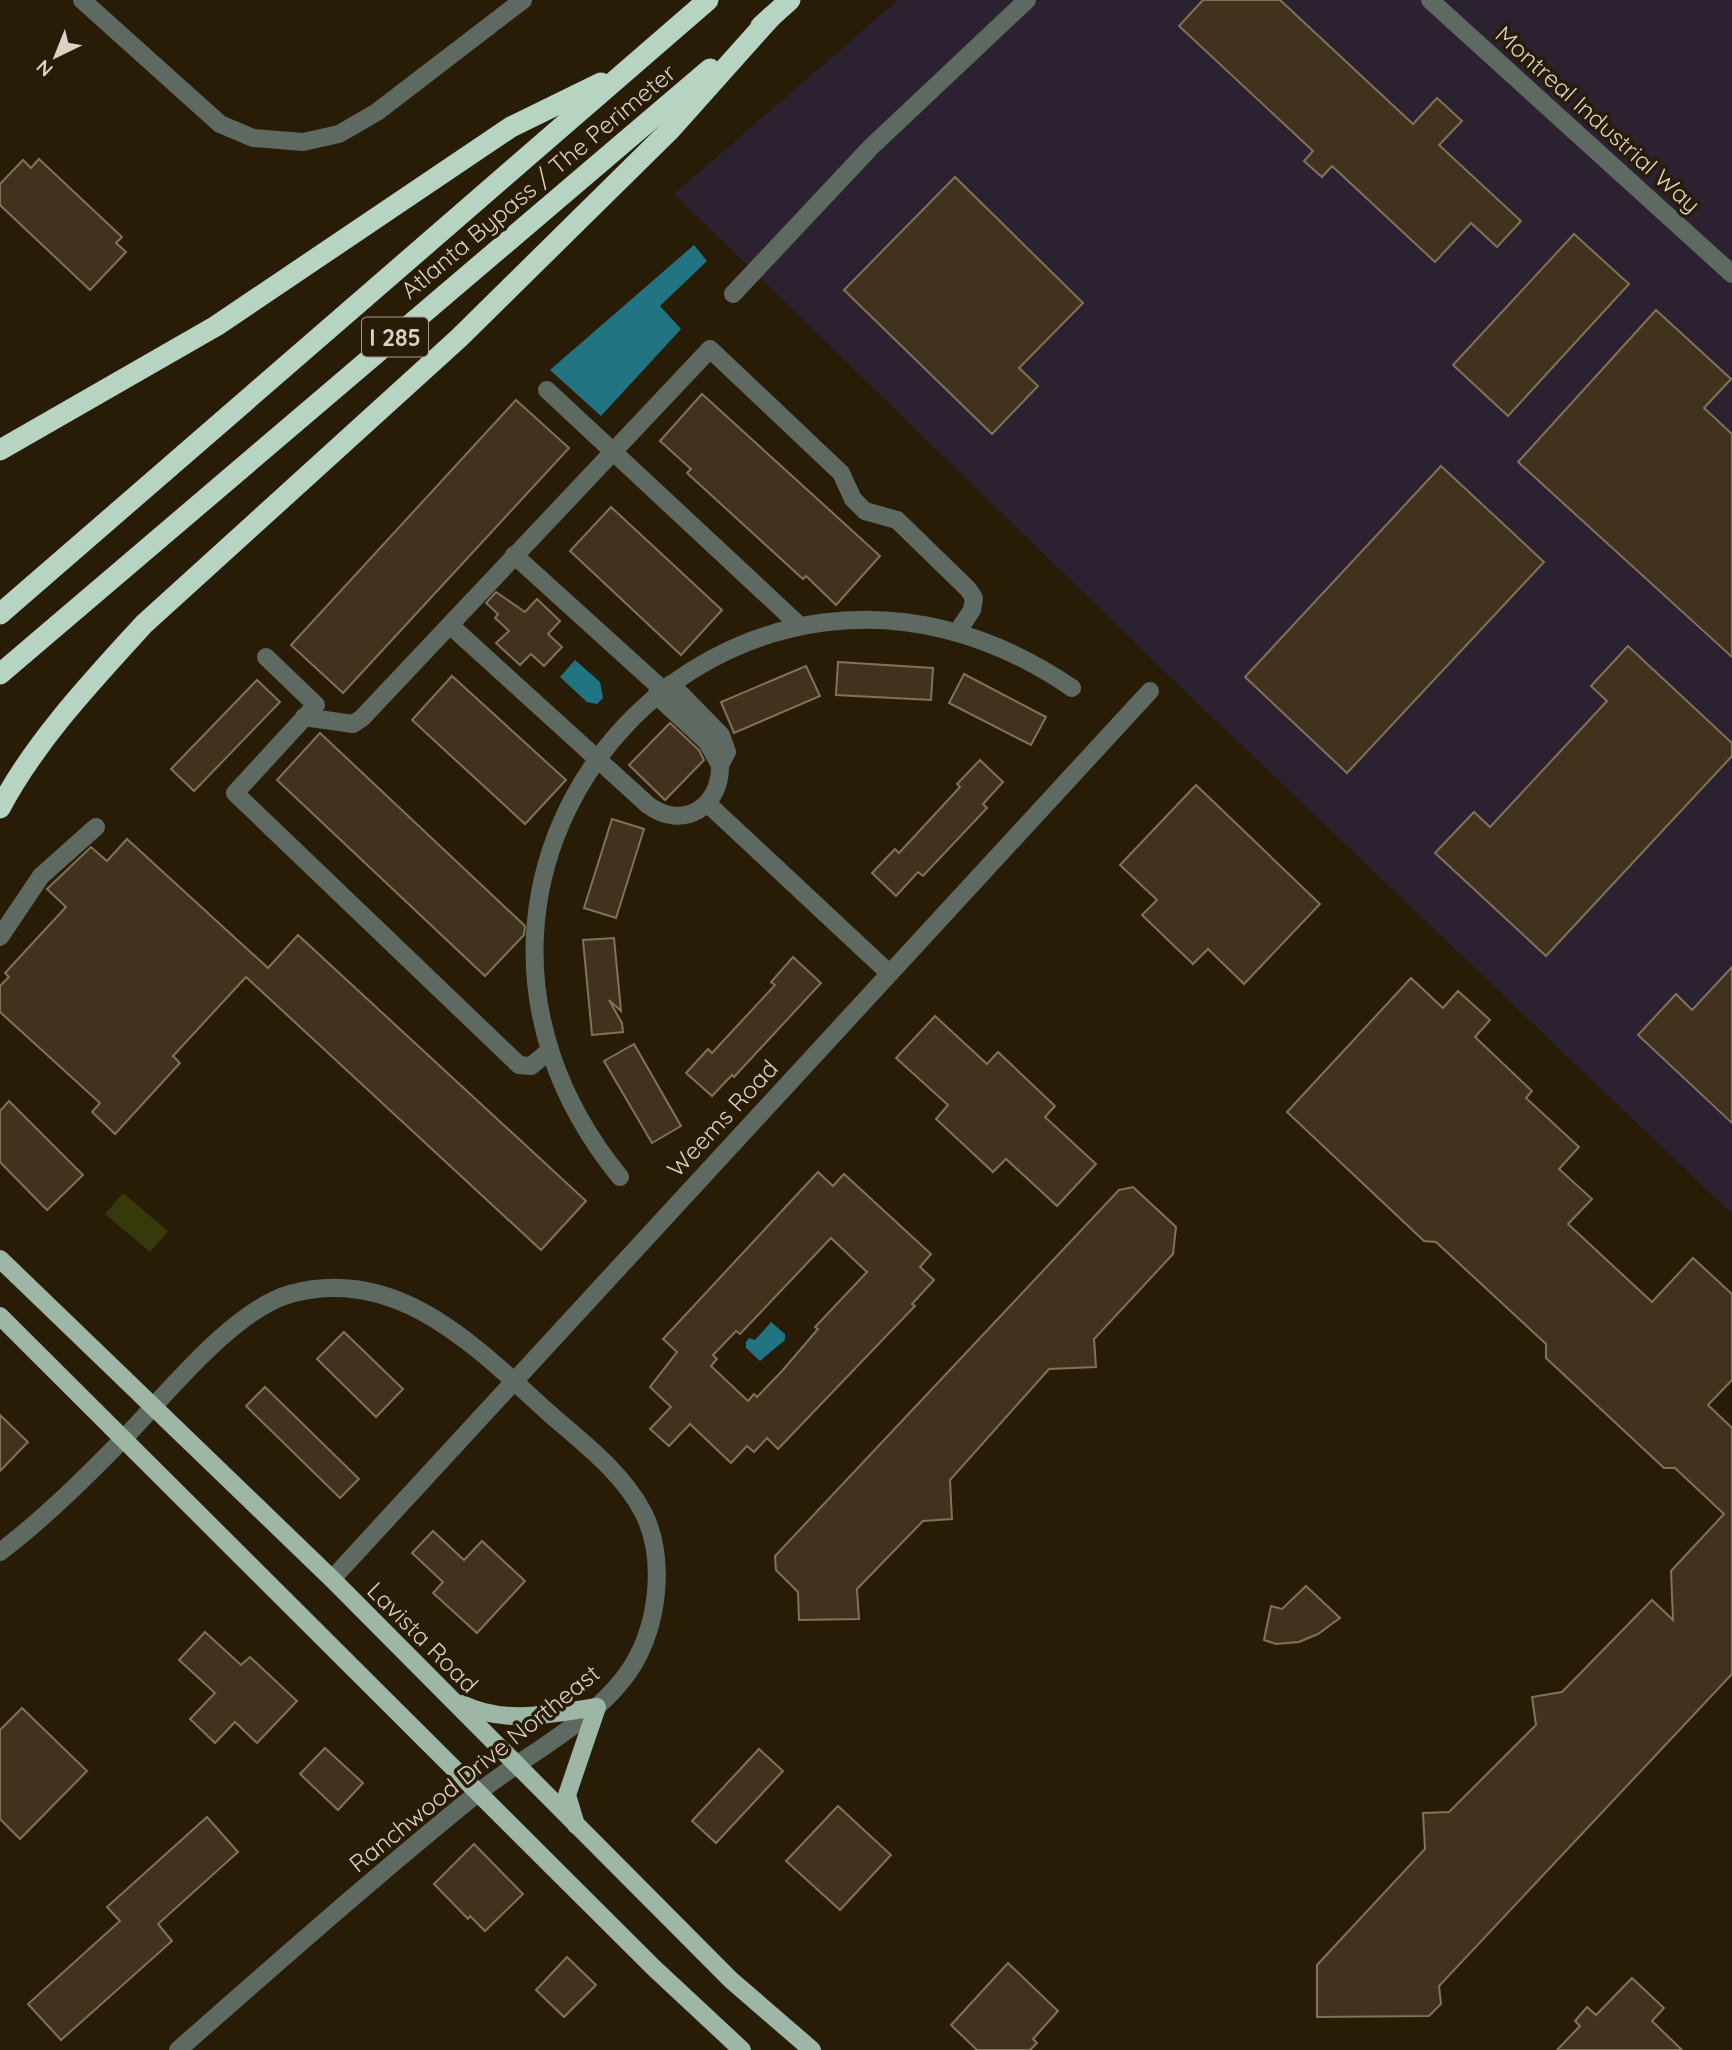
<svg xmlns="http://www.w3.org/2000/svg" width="1732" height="2050" viewBox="0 0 1732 2050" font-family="Quicksand,sans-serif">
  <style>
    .industrial { fill: #2b2130 }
    .green { fill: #36390a }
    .water { fill: #237483 }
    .building { fill: #40321c; stroke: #81725a; stroke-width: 2; fill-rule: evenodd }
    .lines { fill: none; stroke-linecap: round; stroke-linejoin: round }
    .minor { stroke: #5e6962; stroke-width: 18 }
    .major { stroke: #9db6a6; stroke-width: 18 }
    .highway { stroke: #b7d4c2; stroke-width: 21 }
    .labels { text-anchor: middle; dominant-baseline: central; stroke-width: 7; stroke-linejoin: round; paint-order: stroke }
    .shield { fill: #281c06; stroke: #a59b8c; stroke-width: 2 }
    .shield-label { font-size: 23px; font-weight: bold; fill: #dbd2c5 }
    .street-label { font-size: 24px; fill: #dbd2c5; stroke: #281c06 }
  </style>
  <rect width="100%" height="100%" fill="#281c06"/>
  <!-- industrial -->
  <polygon class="industrial" points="898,0 1732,0 1732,1214 1164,671 674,194"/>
  <!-- green -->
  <polygon class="green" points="123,1193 168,1231 150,1252 105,1214"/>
  <!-- water -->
  <g class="water">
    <polygon points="694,245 707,261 660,306 681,329 601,416 550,370"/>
    <polygon points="575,660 600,682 603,698 597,704 587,702 560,677"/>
    <polygon points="771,1322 785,1334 785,1340 760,1361 746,1348 746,1342 749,1338 755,1340"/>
  </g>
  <!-- building -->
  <g class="building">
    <polygon points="1203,0 1280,0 1413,124 1437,98 1462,121 1439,145 1521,221 1497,247 1471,223 1435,262 1332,166 1322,177 1304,161 1313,151 1179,26"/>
    <polygon points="39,159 122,237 116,243 126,252 90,290 0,205 0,184 23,160 31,168"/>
    <polygon points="955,177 1083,303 1019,368 1038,386 992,434 844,290"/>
    <polygon points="1574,234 1629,284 1508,416 1453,365"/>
    <polygon points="1656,310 1731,379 1704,408 1732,434 1732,657 1518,462"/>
    <polygon points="702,394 880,556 836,605 806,576 803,579 687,473 691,469 660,441"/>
    <polygon points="516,400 569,448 343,693 291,645"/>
    <polygon points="1441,466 1544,562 1347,773 1245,677"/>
    <polygon points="611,507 722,610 681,655 570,551"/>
    <polygon points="496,592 525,612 537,599 560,621 548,634 562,647 544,666 531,654 520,665 496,643 509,631 495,618 498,614 486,603"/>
    <polygon points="1628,646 1732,743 1732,756 1546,956 1435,853 1474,812 1490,827 1607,701 1591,686"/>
    <polygon points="838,662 933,668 931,700 836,695"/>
    <polygon points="806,666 820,696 734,733 721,702"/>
    <polygon points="964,674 1046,717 1031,745 949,703"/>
    <polygon points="452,676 566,780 525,824 412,720"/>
    <polygon points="257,680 280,702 194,791 171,769"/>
    <polygon points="670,723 699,750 704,760 665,800 629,765"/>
    <polygon points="320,733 525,926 524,935 485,976 277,780"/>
    <polygon points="980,760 1003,782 983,804 987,808 923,876 918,872 896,896 872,873 895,849 899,853 960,787 957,784"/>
    <polygon points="1196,785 1320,904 1244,984 1208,949 1193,964 1142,915 1157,900 1120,865"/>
    <polygon points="612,819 644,829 616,918 584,908"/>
    <polygon points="127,839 268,968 298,935 586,1201 541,1250 246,977 173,1056 180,1063 115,1134 92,1112 100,1103 0,1012 0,986 9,977 5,973 66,907 47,889 91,847 107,861"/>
    <polygon points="614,938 621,1011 609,1000 622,1023 623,1032 592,1035 583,940"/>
    <polygon points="793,957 821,983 734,1077 732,1075 712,1096 686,1073 708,1049 712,1053 775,985 771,982"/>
    <polygon points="1732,967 1732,1123 1638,1035 1676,994 1692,1010"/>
    <polygon points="1411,978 1443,1008 1458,991 1490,1020 1475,1037 1532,1091 1526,1098 1579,1147 1559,1169 1592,1199 1568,1224 1652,1302 1693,1258 1732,1294 1732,1380 1708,1405 1732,1428 1732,1674 1439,1986 1441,2004 1429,2016 1317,2017 1317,1965 1425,1849 1423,1813 1449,1812 1536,1725 1532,1697 1562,1692 1652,1600 1673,1620 1671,1571 1724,1514 1675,1468 1664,1468 1546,1358 1546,1344 1436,1242 1424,1241 1287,1112"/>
    <polygon points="935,1016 987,1064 998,1052 1055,1106 1045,1117 1096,1164 1057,1206 1006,1159 993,1172 936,1119 948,1105 896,1058"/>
    <polygon points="634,1044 681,1126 652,1143 604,1061"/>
    <polygon points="9,1101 83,1175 47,1210 0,1162 0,1111"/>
    <path d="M818,1172L833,1186L844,1174L931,1254L920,1267L934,1280L912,1304L915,1306L778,1449L767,1438L754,1452L747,1446L731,1463L690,1424L669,1446L650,1429L671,1407L650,1387L677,1352L663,1339ZM831,1238L867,1272L815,1327L818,1329L782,1371L757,1397L754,1394L748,1401L711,1366L717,1359L713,1355L736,1331L740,1334Z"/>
    <polygon points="1133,1187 1176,1227 1173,1254 1094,1339 1096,1367 1049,1369 950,1480 952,1519 923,1521 857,1589 859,1619 799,1620 798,1592 776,1570 775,1556 1119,1190"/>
    <polygon points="344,1332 403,1389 376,1417 317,1359"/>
    <polygon points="265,1387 359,1479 340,1498 246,1406"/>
    <polygon points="0,1415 28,1442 0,1471"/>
    <polygon points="433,1531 464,1560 482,1541 525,1581 477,1633 433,1593 443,1582 412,1553"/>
    <polygon points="1306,1586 1340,1618 1318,1634 1299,1642 1276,1644 1264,1640 1271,1606 1282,1609"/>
    <polygon points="205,1632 241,1665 250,1657 297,1701 257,1743 235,1722 215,1743 190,1719 215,1693 179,1660"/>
    <polygon points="22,1708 87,1771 20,1839 0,1819 0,1730"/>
    <polygon points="325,1748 363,1783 338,1810 300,1774"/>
    <polygon points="759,1749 783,1771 716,1843 692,1821"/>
    <polygon points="838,1806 891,1855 840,1910 786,1861"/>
    <polygon points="207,1817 238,1852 158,1924 172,1941 61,2040 28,2004 120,1921 107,1907"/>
    <polygon points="474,1844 523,1894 485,1931 470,1916 468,1919 434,1884"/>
    <polygon points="567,1957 596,1985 564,2017 536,1990"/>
    <polygon points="1008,1963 1058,2011 1033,2039 1037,2043 1030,2050 977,2050 951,2025"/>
    <polygon points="1632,1978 1664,2008 1652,2021 1682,2050 1557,2050 1580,2026 1575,2021 1587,2007 1596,2015"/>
  </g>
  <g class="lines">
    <!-- minor -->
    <g class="minor">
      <polyline points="82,0 220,124 253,138 303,142 339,134 377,112 523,0"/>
      <polyline points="1430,0 1732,274"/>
      <polyline points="733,294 871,147 1027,0"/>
      <polyline points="547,390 800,626"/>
      <polyline points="514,555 663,690"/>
      <path d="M451,626L648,805C683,831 721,807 720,765L707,742L656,695"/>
      <polyline points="266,657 316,705 235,793 519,1065 531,1066 549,1051"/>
      <polyline points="671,684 721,735 727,752 720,765"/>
      <polyline points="304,717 353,724 362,718 710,349 841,473 853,499 865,511 897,520 968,589 974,598 972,610 958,631"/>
      <polyline points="708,804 889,973"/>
      <polyline points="0,937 41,876 96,827"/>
      <path d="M620,1177C363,861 736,457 1072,688"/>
      <path d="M0,1552C46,1517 89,1474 129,1433C169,1391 234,1310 290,1294C398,1264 477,1348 550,1414C583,1443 622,1472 643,1512C665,1555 659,1616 637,1658C605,1718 526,1753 474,1796C373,1878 276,1964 178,2050"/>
      <polyline points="332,1579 1150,691"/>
    </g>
    <!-- major -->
    <g class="major">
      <polyline points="0,1259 332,1579 731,1980 812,2050"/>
      <polyline points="0,1316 654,1968 742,2050"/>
      <path d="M462,1704C505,1725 551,1714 597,1707L567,1795L576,1825"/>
    </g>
    <!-- highway -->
    <g class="highway">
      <polyline points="761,26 790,0"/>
      <polyline points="0,450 216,326 511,127 601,83"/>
      <polyline points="0,614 708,0"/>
      <polyline points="0,674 710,69"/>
      <path d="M0,808C36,740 93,680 144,624L459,338L670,130L771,17"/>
    </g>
  </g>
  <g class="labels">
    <!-- shield labels -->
    <rect class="shield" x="362" y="317.5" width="66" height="39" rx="5"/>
    <g class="shield-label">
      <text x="395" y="337">I 285</text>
    </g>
    <!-- street labels -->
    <g class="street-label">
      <text transform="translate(1598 119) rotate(42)">Montreal Industrial Way</text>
      <text transform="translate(538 181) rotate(-40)">Atlanta Bypass / The Perimeter</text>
      <text transform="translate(722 1118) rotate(-47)">Weems Road</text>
      <text transform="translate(423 1637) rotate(45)">Lavista Road</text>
      <text transform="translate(474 1768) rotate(-39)">Ranchwood Drive Northeast</text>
    </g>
  </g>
  <!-- north arrow -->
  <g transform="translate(56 56) rotate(223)" stroke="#281c06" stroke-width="5" paint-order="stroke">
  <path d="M0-5L12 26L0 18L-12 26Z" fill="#dbd2c5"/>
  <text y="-10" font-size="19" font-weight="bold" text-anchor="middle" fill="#dbd2c5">N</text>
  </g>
</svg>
